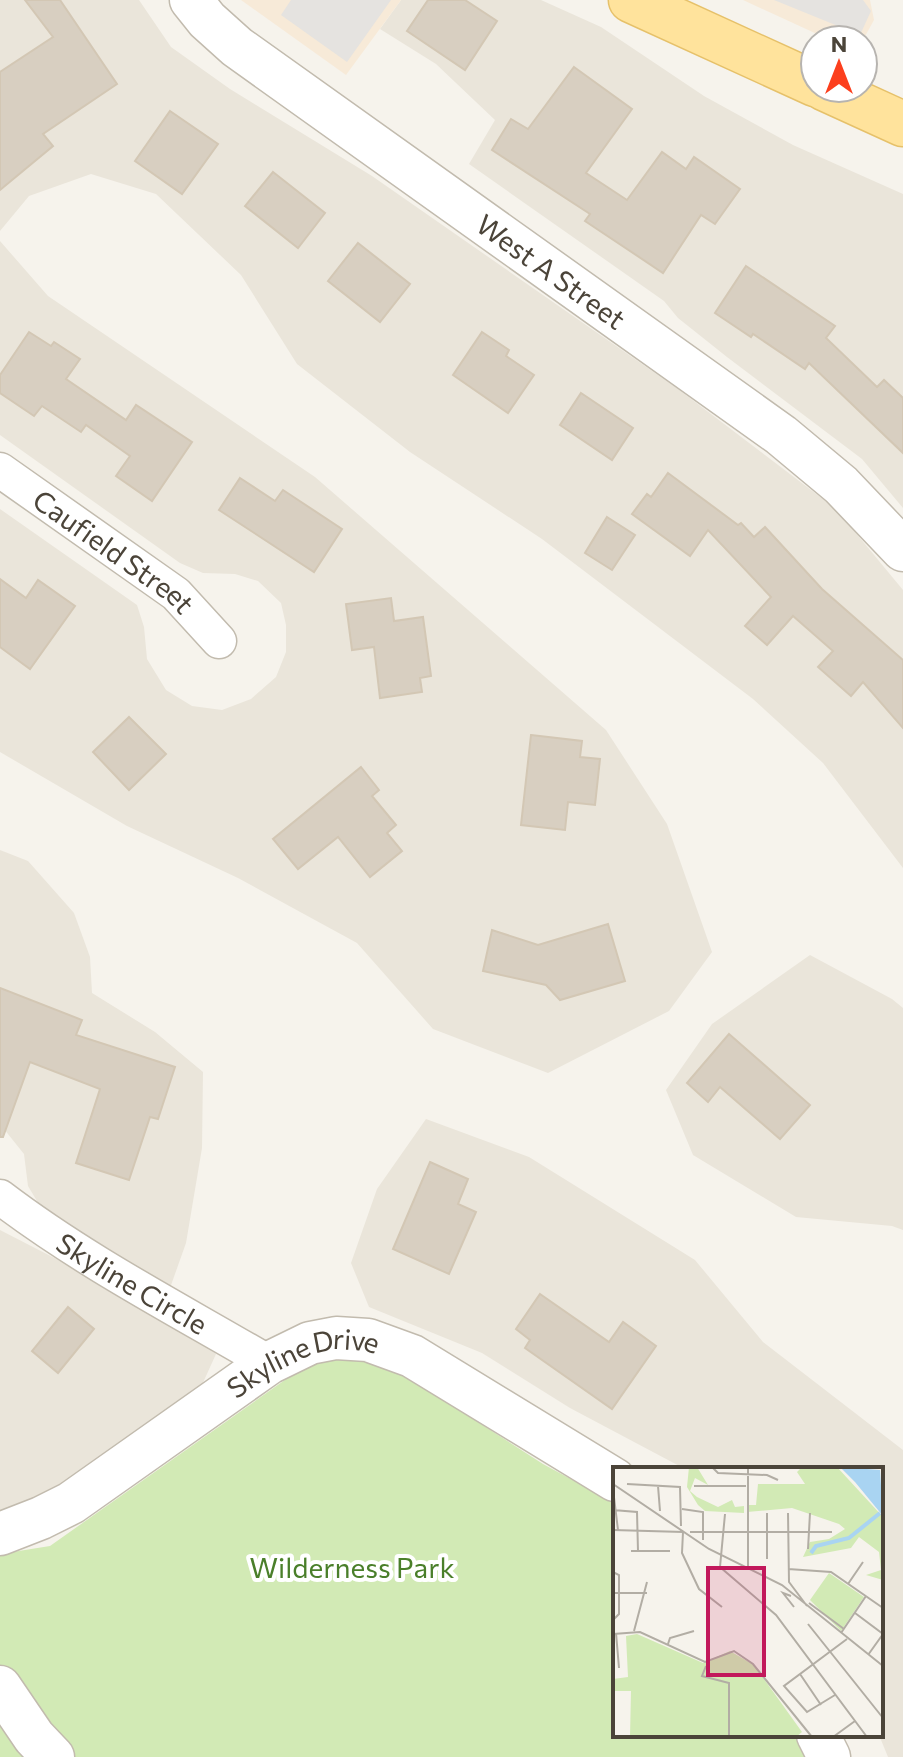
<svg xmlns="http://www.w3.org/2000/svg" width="903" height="1757" viewBox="0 0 903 1757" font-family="Commissioner,sans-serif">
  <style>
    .residential { fill: #eae5da }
    .commercial { fill: #f7ead8 }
    .green { fill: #d2eab5 }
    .parking { fill: #e5e3e0 }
    .building { fill: #d8cfc1; stroke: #d3c7b4; stroke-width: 2 }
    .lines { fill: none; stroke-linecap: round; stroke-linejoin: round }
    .minor-casing { stroke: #c2bbae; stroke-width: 37 }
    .tertiary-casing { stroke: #c2bbae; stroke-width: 45 }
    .primary-casing { stroke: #e6c16a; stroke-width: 47 }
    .minor { stroke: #fff; stroke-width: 34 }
    .tertiary { stroke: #fff; stroke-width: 42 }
    .primary { stroke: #ffe39c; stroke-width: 44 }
    .labels { text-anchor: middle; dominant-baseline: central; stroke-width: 8; stroke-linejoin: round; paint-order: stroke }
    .street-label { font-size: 28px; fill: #4b4439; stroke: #fff }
    .park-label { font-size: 28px; fill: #4a7f2a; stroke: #fff }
    .inset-river { fill: none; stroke: #a9d4f2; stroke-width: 4 }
    .inset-road { fill: none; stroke: #b2ada4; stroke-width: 2 }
    .view { fill: #c2185b; fill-opacity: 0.15; stroke: #c2185b; stroke-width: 4 }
    .inset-edge { fill: none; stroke: #4b4439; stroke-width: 4 }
  </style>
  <rect width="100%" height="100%" fill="#f6f3ec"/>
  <!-- residential -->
  <g class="residential">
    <polygon points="0,0 139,0 171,47 230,89 372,176 678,389 836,509 903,590 903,868 823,763 753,699 542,539 410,452 297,364 241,275 156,194 91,174 29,196 0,231"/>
    <polygon points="401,0 541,0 601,27 704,96 793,145 903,194 903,508 862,459 727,357 678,318 664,301 469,164 495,120 436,64 380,29"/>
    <polygon points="0,241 48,296 315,477 606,730 667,824 712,952 669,1011 548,1073 433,1029 357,943 238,878 127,826 0,752 0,509 137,605 144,627 147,659 166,690 192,706 222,710 251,699 276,677 286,652 286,625 281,603 258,581 235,574 203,573 180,563 0,435"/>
    <polygon points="0,850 28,861 74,913 90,957 92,993 155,1032 203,1072 202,1148 186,1243 170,1288 43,1211 28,1186 24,1154 0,1124"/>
    <polygon points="810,955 892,999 903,1008 903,1230 892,1226 796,1217 693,1155 666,1090 712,1024"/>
    <polygon points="426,1119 529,1157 695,1260 763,1342 903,1450 903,1757 888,1757 879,1735 881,1735 881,1469 685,1469 570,1408 482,1353 369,1307 351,1263 377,1189"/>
    <polygon points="0,1230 134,1299 189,1332 216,1354 201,1387 72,1480 0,1517"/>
  </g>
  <!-- commercial -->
  <g class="commercial">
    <polygon points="241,0 401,0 346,75"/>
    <polygon points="743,0 870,0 874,20 863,40 830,40"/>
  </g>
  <!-- green -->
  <polygon class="green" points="326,1356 385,1362 543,1464 615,1503 615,1735 799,1735 809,1757 0,1757 0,1554 50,1546 309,1363"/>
  <!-- parking -->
  <g class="parking">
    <polygon points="291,0 391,0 347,62 281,15"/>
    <polygon points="774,0 863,0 871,11 860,35"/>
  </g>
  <!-- building -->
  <g class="building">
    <polygon points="25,0 60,0 117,84 43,134 53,146 0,190 0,72 53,37"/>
    <polygon points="428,0 465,0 497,21 465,70 407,31"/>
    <polygon points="574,67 632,109 586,173 627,200 662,152 686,169 694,157 740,189 715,224 701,215 663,273 585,221 590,214 492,150 511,119 528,129"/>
    <polygon points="170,111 218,144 182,194 135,161"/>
    <polygon points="273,172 325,213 298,248 245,206"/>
    <polygon points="358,243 410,284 380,322 328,281"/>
    <polygon points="746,266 835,326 826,338 877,387 884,380 903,398 903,453 809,363 805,369 753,334 751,337 715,313"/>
    <polygon points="29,332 51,346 54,342 80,359 66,379 126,420 136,405 192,442 152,501 116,476 130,456 86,425 81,432 42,406 34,416 0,393 0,375"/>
    <polygon points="482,332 509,350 506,356 534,375 508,413 453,375"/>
    <polygon points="581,393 633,428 612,460 560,425"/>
    <polygon points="668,473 738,525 741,523 754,537 765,527 822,589 903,660 903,728 863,682 851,696 818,667 833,651 793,616 767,645 745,626 771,597 708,530 690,556 632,514 647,494 651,497"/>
    <polygon points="240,478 275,501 283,490 342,529 314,572 219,510"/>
    <polygon points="607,517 635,535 612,570 585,553"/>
    <polygon points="0,579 26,598 38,580 75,606 30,669 0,647"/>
    <polygon points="391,598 394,621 423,617 431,676 420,678 422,692 380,698 374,647 352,650 346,604"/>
    <polygon points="129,717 166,754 129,790 93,752"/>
    <polygon points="531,735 582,741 580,757 600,759 595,805 568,802 565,830 521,825"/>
    <polygon points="361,767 379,790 372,796 396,825 387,833 402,851 370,877 338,837 298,869 273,839"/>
    <polygon points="608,924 625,981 560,1000 546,985 483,971 492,930 538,945"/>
    <polygon points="0,988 82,1020 76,1035 175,1067 158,1119 150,1117 129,1180 76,1163 100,1089 30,1062 3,1137 0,1137"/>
    <polygon points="729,1034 810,1105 780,1139 720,1087 708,1102 687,1083"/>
    <polygon points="430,1162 468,1179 458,1204 476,1212 449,1274 393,1249"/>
    <polygon points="540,1294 609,1342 623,1322 656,1346 612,1409 525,1348 530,1340 516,1329"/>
    <polygon points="68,1307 94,1329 58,1373 32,1351"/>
  </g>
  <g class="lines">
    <defs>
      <g id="minor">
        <path id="s1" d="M0,470L176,594L219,641"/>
        <path id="s2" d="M0,1197C84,1261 179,1310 269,1363"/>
      </g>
      <g id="tertiary">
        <path id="s3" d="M191,0L207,20L237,47L781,435L841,485L903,550"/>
        <path id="s4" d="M0,1534L41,1518L71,1503L269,1363L310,1343L336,1338L368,1340L412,1356L615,1480"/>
        <polyline points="0,1687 34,1737 53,1757"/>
        <polyline points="818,1735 829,1757"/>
      </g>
      <g id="primary">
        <polyline points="631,0 815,84"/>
        <polyline points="824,88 903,124"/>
      </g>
    </defs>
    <!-- minor casing -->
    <use href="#minor" class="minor-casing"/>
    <!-- tertiary casing -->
    <use href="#tertiary" class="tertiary-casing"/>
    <!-- primary casing -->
    <use href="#primary" class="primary-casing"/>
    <!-- minor -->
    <use href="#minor" class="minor"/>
    <!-- tertiary -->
    <use href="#tertiary" class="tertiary"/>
    <!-- primary -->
    <use href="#primary" class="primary"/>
  </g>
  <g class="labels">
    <!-- street labels -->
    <g class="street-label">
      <text stroke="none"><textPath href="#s3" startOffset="452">West A Street</textPath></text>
      <text stroke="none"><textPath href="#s1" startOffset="140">Caufield Street</textPath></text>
      <text stroke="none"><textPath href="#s2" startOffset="158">Skyline Circle</textPath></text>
      <text stroke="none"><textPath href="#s4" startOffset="354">Skyline Drive</textPath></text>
    </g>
    <!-- park labels -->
    <g class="park-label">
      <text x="352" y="1567">Wilderness Park</text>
    </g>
  </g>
  <!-- overview -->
  <g transform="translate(613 1467)">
    <rect width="270" height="270" fill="#f6f3ec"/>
    <path d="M76,0H84L95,18L82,11L77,24L84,30L105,40L119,33L122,40L131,39V46L92,44L85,38L74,20ZM189,0H224L270,50V113L253,108L268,103L266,85L246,70L238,81L190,90L197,75L216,72L232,62L226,57L179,41L134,45V38H143L145,17H192L184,5ZM216,106L251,130L228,164L197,133ZM24,167L90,196L117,184L141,198L189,265L183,270H17L18,224H0V212L15,210L13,169Z" fill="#d2eab5"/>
    <path d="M227,0L267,3L270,49L242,15Z" fill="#a9d4f2"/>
    <path class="inset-river" d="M198,86L203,79L236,71L267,46"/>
    <path class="inset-road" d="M99,0L105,6L154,8L165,13M0,17L96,82L169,118L270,199M14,17L67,20L68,59M45,19L47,44M81,19H133M0,22L5,63M69,42L90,45V73M0,43L24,45L25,84M175,46L176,115L194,139M112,47L107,100L163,148L254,270M0,63L70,65L69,86L86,122L109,140M77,65H219M195,82L197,46M18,84H57M154,92V46M135,101V0M175,102L218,105L270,141M0,105L6,108V147L0,153M235,117L250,95M0,126H34M178,129L170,126L181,140M196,136L231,162M242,146L270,167L255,188M195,157L270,251M21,164L34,115M3,166L6,201M228,166L253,129M0,167L27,165L92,195L121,184L140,197L199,270M55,177L57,171L81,164M93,199L89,209L116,216V270M187,207L208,238M222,228L194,245L171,219L234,172M220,270L242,254"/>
    <path class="view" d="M95,101H151V208H95Z"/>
    <rect width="270" height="270" class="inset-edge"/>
  </g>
  <!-- north arrow -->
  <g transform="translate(839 64)"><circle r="38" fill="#ffffff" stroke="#b7b4b0" stroke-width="2"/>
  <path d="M0-6L14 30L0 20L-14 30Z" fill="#fc3f1d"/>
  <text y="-12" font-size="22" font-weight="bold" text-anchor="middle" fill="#4b4439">N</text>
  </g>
</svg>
